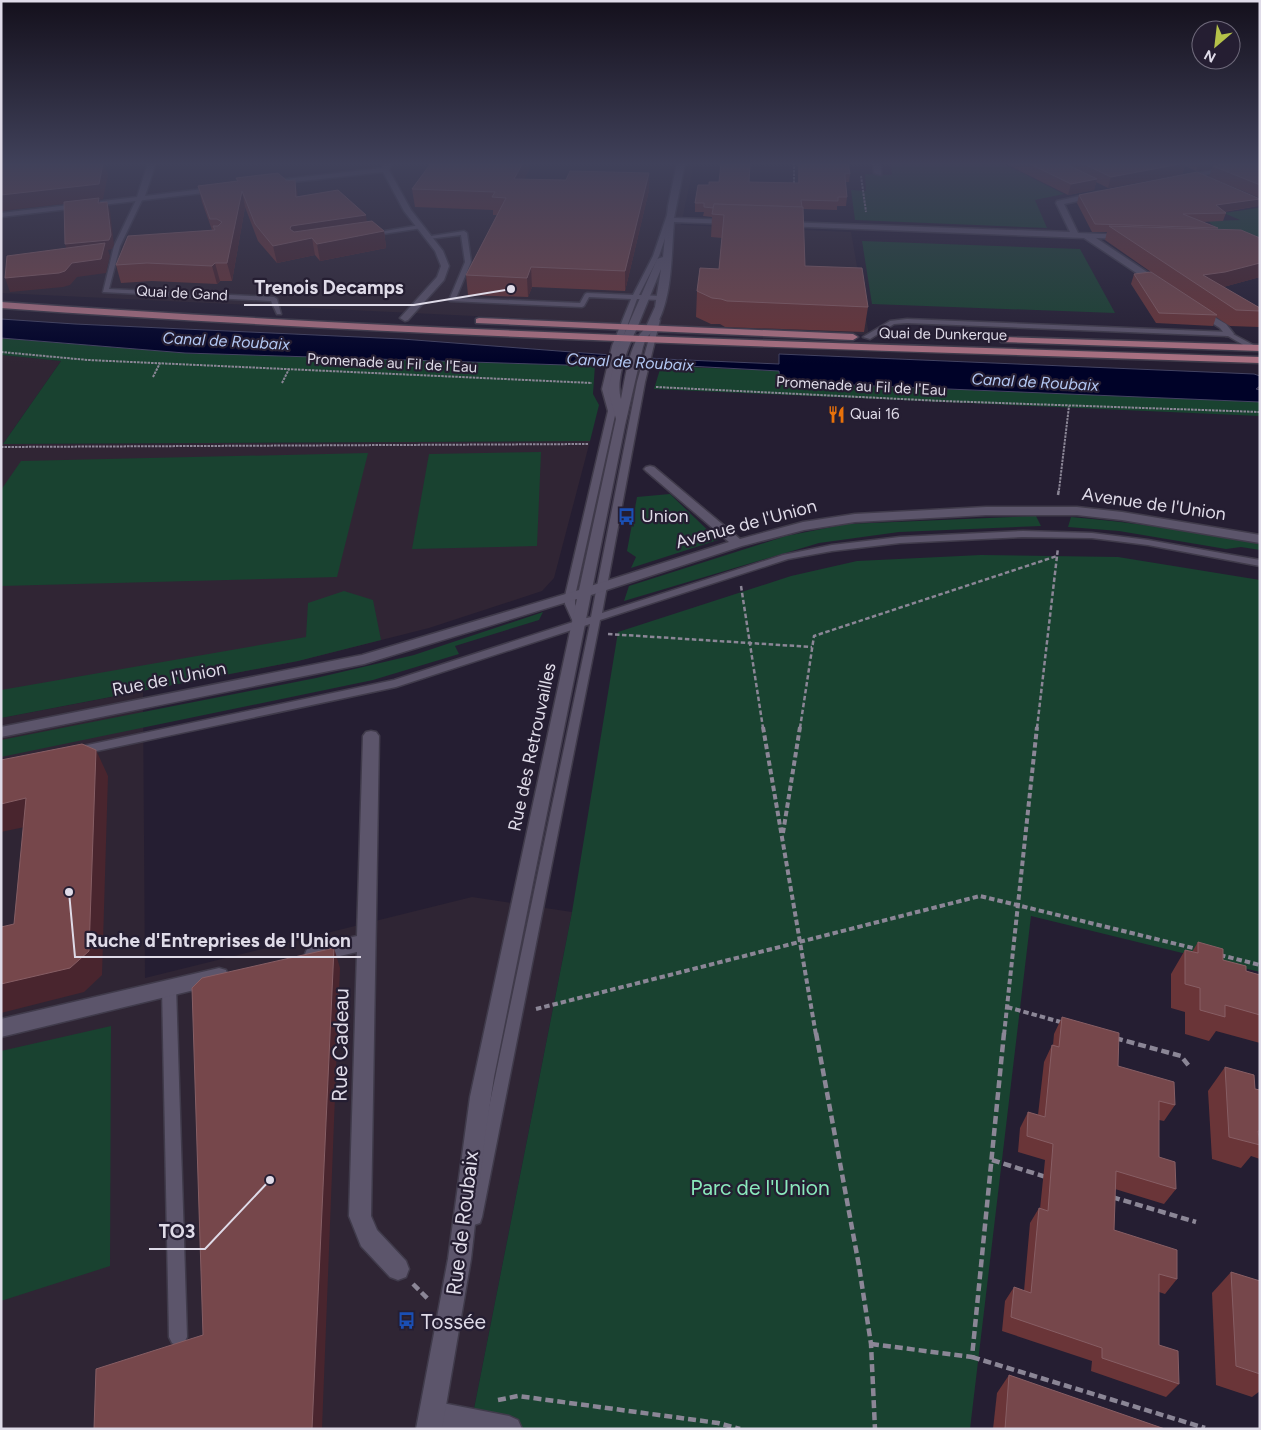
<svg xmlns="http://www.w3.org/2000/svg" width="1261" height="1430" viewBox="0 0 1261 1430" font-family="Figtree,sans-serif">
  <style>
    .commercial { fill: #302534 }
    .industrial { fill: #2f2534 }
    .green { fill: #194230 }
    .water { fill: #000228; stroke: #434362 }
    .lines { fill: none; stroke-linecap: round; stroke-linejoin: round }
    .lane-casing { stroke: #403b4b; stroke-width: 3 }
    .street-casing { stroke: #403b4b; stroke-width: 3 }
    .secondary-casing { stroke: #403b4b; stroke-width: 3 }
    .primary-casing { stroke: #403b4b; stroke-width: 3 }
    .path-far3 { stroke: #8b8696; stroke-width: 2; stroke-dasharray: 2.5 1; stroke-linecap: butt }
    .path-far2 { stroke: #8b8696; stroke-width: 2.5; stroke-dasharray: 4.5 2.5; stroke-linecap: butt }
    .path-far1 { stroke: #8b8696; stroke-width: 4; stroke-dasharray: 5.5 3; stroke-linecap: butt }
    .path { stroke: #8b8696; stroke-width: 4.5; stroke-dasharray: 8 4; stroke-linecap: butt }
    .lane { fill: #5c556b; fill-rule: evenodd }
    .street { fill: #5c556b; fill-rule: evenodd }
    .secondary { fill: #5c556b; fill-rule: evenodd }
    .primary { fill: #ab7182; fill-rule: evenodd }
    .wall { fill: #6a3538 }
    .shaded-wall { fill: #49252e }
    .building { fill: #76474b; stroke: #875e64 }
    .labels { text-anchor: middle; dominant-baseline: central; stroke-width: 4.5; stroke-linejoin: round; paint-order: stroke }
    .far-street-label { font-size: 15px; fill: #dfdbe8; stroke: #251e32 }
    .far-poi-label { font-size: 15px; fill: #dfdbe8; stroke: #251e32; text-anchor: start }
    .far-water-label { font-size: 16px; font-style: italic; fill: #b3c8f4; stroke: #251e32 }
    .street-label { font-size: 18px; fill: #dfdbe8; stroke: #251e32 }
    .poi-label { font-size: 18px; fill: #dfdbe8; stroke: #251e32; text-anchor: start }
    .near-street-label { font-size: 21px; fill: #dfdbe8; stroke: #251e32 }
    .near-park-label { font-size: 21px; fill: #8ae9bc; stroke: #251e32 }
    .near-poi-label { font-size: 21px; fill: #dfdbe8; stroke: #251e32; text-anchor: start }
    .leader { fill: none; stroke: #dfdbe8; stroke-width: 2 }
    .callout-dot { fill: #dfdbe8; stroke: #251e32; stroke-width: 2 }
    .callout-label { font-size: 19px; text-anchor: middle; font-weight: bold; fill: #dfdbe8; stroke: #251e32; stroke-width: 4.5; stroke-linejoin: round; paint-order: stroke }
  </style>
  <rect width="100%" height="100%" fill="#251e32"/>
  <!-- commercial -->
  <polygon class="commercial" points="1,355 61,361 3,444 590,441 554,578 542,591 429,628 298,661 1,718"/>
  <!-- industrial -->
  <g class="industrial">
    <polygon points="1,163 694,163 681,225 851,232 869,335 1,293"/>
    <polygon points="143,691 145,978 472,897 572,912 470,1429 1,1429 1,718"/>
  </g>
  <!-- green -->
  <g class="green">
    <polygon points="891,163 1002,163 1064,194 1035,200 1047,228 855,220 851,190 866,191 865,174 892,175"/>
    <polygon points="1258,208 1260,209 1260,238 1226,237 1208,221 1240,220 1224,213"/>
    <polygon points="862,241 1080,249 1115,313 872,304"/>
    <polygon points="1,338 185,353 595,365 593,394 599,405 590,441 3,444 61,361 1,355"/>
    <polygon points="661,366 780,371 780,382 1260,402 1260,416 654,389"/>
    <polygon points="541,452 537,546 412,549 429,454"/>
    <polygon points="368,453 337,577 1,586 1,490 21,461"/>
    <polygon points="670,494 718,540 631,568 636,557 627,551 637,497"/>
    <polygon points="1036,516 1041,526 899,532 819,543 624,601 629,586 786,536 847,524"/>
    <path d="M1071,517C1135,522 1197,533 1260,544V550L1241,547L1226,549L1119,531L1068,527Z"/>
    <polygon points="981,555 1118,557 1260,580 1260,972 1031,916 970,1429 470,1429 572,912 618,632 791,576 857,561"/>
    <polygon points="344,591 373,600 381,640 298,661 1,718 1,690 306,637 308,603"/>
    <polygon points="543,612 539,620 455,646 459,654 373,680 1,757 1,740 316,678 414,655"/>
    <polygon points="111,1026 110,1266 1,1301 1,1051"/>
  </g>
  <!-- water -->
  <polygon class="water" points="1,319 75,324 402,339 663,359 779,364 779,354 1254,374 1260,376 1260,386 1256,389 1260,390 1260,402 780,382 779,371 597,361 595,365 566,365 185,353 1,338"/>
  <g class="lines">
    <defs>
      <g id="lane">
        <polygon points="140,196 143,198 120,246 109,289 274,297 277,299 281,314 277,314 271,301 103,292 114,246 137,198"/>
        <polygon points="671,210 674,212 659,256 639,295 660,296 663,298 660,300 637,299 620,346 610,389 616,411 575,596 575,604 582,619 591,617 637,382 654,320 657,318 660,320 645,382 602,613 783,555 832,545 900,537 1023,531 1092,533 1148,540 1260,560 1260,566 1148,545 1092,538 1023,537 900,543 832,551 788,559 600,620 482,1217 480,1223 474,1225 468,1223 466,1217 590,624 396,687 78,755 72,751 78,747 394,680 573,622 565,604 565,596 608,411 602,389 612,346 631,299 589,297 584,306 582,307 450,301 449,300 465,262 461,235 428,239 425,237 464,231 467,233 471,262 456,298 580,303 585,294 587,293 633,295 653,256 668,212"/>
        <polygon points="420,225 423,227 422,228 370,236 367,234"/>
        <polygon points="907,319 1229,332 1259,348 1252,350 1228,336 907,323 894,324 870,339 863,337 890,321"/>
        <polygon points="169,981 174,983 176,987 187,1337 184,1343 178,1346 172,1343 169,1337 162,987 164,983"/>
      </g>
      <g id="street">
        <polygon points="148,163 156,163 145,196 220,187 224,189 220,191 1,217 1,213 137,197"/>
        <polygon points="384,163 392,163 389,170 411,210 443,251 449,266 444,280 408,320 405,321 400,318 437,277 441,266 435,251 404,211 383,172 267,185 263,183 267,181 382,168"/>
        <path d="M677,163H685L674,218L731,220L735,222L731,224L674,222C671,257 673,301 653,331L650,332L645,329L655,307L661,269L637,328L635,330H629L627,328L657,259L663,257L668,206Z"/>
        <polygon points="873,163 881,163 881,175 874,173"/>
        <polygon points="1248,163 1260,163 1260,165 1182,179 1178,177"/>
        <polygon points="1098,192 1101,192 1101,196 1064,204 1078,233 1128,235 1129,237 1125,239 1096,238 1162,282 1162,286 1156,286 1084,238 784,226 780,224 784,222 1070,232 1056,203 1057,201"/>
        <polygon points="1199,308 1226,324 1234,334 1232,336 1226,336 1220,328 1196,313 1196,309"/>
        <polygon points="650,466 654,467 740,539 803,522 855,514 986,507 1077,507 1122,512 1260,535 1260,543 1122,520 1077,515 986,515 855,522 804,530 742,546 591,595 581,595 579,592 581,589 729,542 646,471 644,469 646,467"/>
        <polygon points="371,731 376,732 379,736 371,1216 377,1230 406,1261 409,1269 406,1277 398,1280 390,1277 361,1246 349,1216 357,952 314,962 307,959 305,954 307,949 314,946 357,936 363,736 366,732"/>
        <polygon points="219,968 226,970 228,976 226,982 219,984 1,1037 1,1019"/>
        <polygon points="432,1401 509,1416 518,1420 522,1429 443,1429 423,1423 419,1414 423,1405"/>
      </g>
      <path id="secondary" d="M632,325L637,328C628,347 615,379 621,399C625,381 630,333 650,326L655,329L646,338L643,347L625,425L494,1077L485,1136L471,1259L442,1429H416L448,1259L470,1097L577,599L364,664L1,737V727L362,655L579,590L616,419L608,390L618,347L627,328Z"/>
      <g id="primary">
        <path d="M1,302C420,332 840,343 1260,357V363C840,349 420,338 1,308Z"/>
        <polygon points="479,318 853,334 858,337 853,340 476,323 476,319"/>
        <polygon points="1004,337 1260,345 1260,351 1001,342 999,340"/>
      </g>
    </defs>
    <!-- lane casing -->
    <use href="#lane" class="lane-casing"/>
    <!-- street casing -->
    <use href="#street" class="street-casing"/>
    <!-- secondary casing -->
    <use href="#secondary" class="secondary-casing"/>
    <!-- primary casing -->
    <use href="#primary" class="primary-casing"/>
    <!-- path-far3 -->
    <g class="path-far3">
      <polyline points="794,163 794,187"/>
      <polyline points="861,176 866,212"/>
      <polyline points="1,352 88,360 592,383"/>
      <polyline points="153,377 160,363"/>
      <polyline points="282,383 289,369"/>
      <polyline points="656,387 942,401 1260,412"/>
      <polyline points="1,447 589,444"/>
      <polyline points="1059,490 1069,406"/>
    </g>
    <!-- path-far2 -->
    <g class="path-far2">
      <polyline points="1058,495 1059,489"/>
      <polyline points="741,586 763,728"/>
      <polyline points="608,634 812,647"/>
      <polyline points="800,728 814,636 1057,556 1058,548"/>
      <polyline points="1037,728 1057,556"/>
    </g>
    <!-- path-far1 -->
    <g class="path-far1">
      <polyline points="763,727 816,1035"/>
      <polyline points="783,833 800,727"/>
      <polyline points="1220,955 1260,965"/>
      <polyline points="1007,1007 1064,1023"/>
      <polyline points="536,1009 980,896 1197,949"/>
      <polyline points="1004,1035 1037,727"/>
    </g>
    <!-- path -->
    <g class="path">
      <polyline points="816,1033 859,1266 871,1344 875,1429"/>
      <polyline points="1115,1038 1181,1056 1189,1066"/>
      <polyline points="992,1160 1046,1177"/>
      <polyline points="1112,1197 1196,1222"/>
      <polyline points="413,1284 428,1299"/>
      <polyline points="871,1344 972,1357 1004,1033"/>
      <polyline points="972,1357 1205,1428"/>
      <polyline points="498,1400 518,1396 718,1423 740,1429"/>
    </g>
    <!-- lane -->
    <use href="#lane" class="lane"/>
    <!-- street -->
    <use href="#street" class="street"/>
    <!-- secondary -->
    <use href="#secondary" class="secondary"/>
    <!-- primary -->
    <use href="#primary" class="primary"/>
  </g>
  <!-- wall -->
  <g class="wall">
    <polygon points="431,163 529,163 529,170 524,179 649,190 625,291 532,287 528,297 468,295 466,275 497,215 493,215 493,210 415,207 412,189"/>
    <polygon points="798,163 848,163 850,174 849,182 845,182 847,197 846,206 837,206 837,210 803,209 805,266 868,307 864,332 725,327 720,324 711,324 696,317 697,291 719,269 722,238 711,237 712,217 703,216 704,212 695,212 695,203 709,185 719,182 749,182 798,183"/>
    <polygon points="1004,163 1260,163 1260,198 1209,177 1212,168 1196,171 1185,166 1182,174 1108,188 1096,182 1094,190 1068,195"/>
    <polygon points="236,178 298,197 367,221 384,231 386,248 320,261 315,255 277,263 258,241 245,207 232,281 220,281 217,284 152,281 121,283 116,265 212,230 202,202 198,186 237,181"/>
    <polygon points="1079,195 1260,198 1260,201 1258,206 1224,212 1226,213 1223,221 1201,222 1218,228 1217,230 1260,238 1260,277 1223,287 1260,308 1260,324 1259,327 1230,326 1216,317 1213,326 1156,323 1131,284 1134,274 1161,279 1105,240 1107,232 1092,232 1077,203"/>
    <polygon points="1198,942 1223,960 1246,971 1260,975 1260,1043 1216,1031 1209,1041 1185,1034 1185,1012 1171,1008 1171,974 1185,950 1192,952"/>
    <polygon points="1062,1017 1118,1066 1175,1105 1164,1121 1159,1120 1159,1157 1176,1189 1164,1204 1115,1189 1114,1230 1177,1279 1165,1294 1159,1292 1159,1345 1179,1384 1166,1397 1091,1371 1092,1361 1002,1331 1005,1301 1014,1287 1024,1291 1030,1223 1039,1208 1040,1209 1045,1160 1018,1152 1020,1128 1028,1112 1038,1115 1044,1062 1052,1045 1053,1045 1054,1034"/>
    <polygon points="1225,1067 1255,1089 1260,1090 1260,1159 1251,1156 1241,1168 1212,1159 1208,1091"/>
    <polygon points="1231,1272 1260,1281 1260,1391 1252,1397 1216,1385 1212,1293"/>
    <polygon points="1009,1375 1165,1429 993,1429 997,1393"/>
  </g>
  <!-- shaded-wall -->
  <g class="shaded-wall">
    <polygon points="94,163 105,163 105,165 108,176 103,199 99,200 102,207 98,203 99,200 1,211 1,195"/>
    <polygon points="523,163 529,163 529,170 515,197 514,179"/>
    <polygon points="1185,163 1182,174 1108,188 1111,177"/>
    <polygon points="1199,163 1239,163 1213,166 1212,168 1196,171"/>
    <polygon points="649,173 649,190 625,291 625,271"/>
    <polygon points="1097,179 1094,190 1068,195 1071,184"/>
    <polygon points="295,180 298,196 299,213 296,197"/>
    <polygon points="242,191 245,207 232,281 227,263"/>
    <polygon points="1260,199 1260,201 1258,206 1214,213 1216,205"/>
    <polygon points="107,202 110,211 114,245 112,249 108,250 110,256 106,273 77,277 70,285 63,287 10,292 5,278 68,254 65,244"/>
    <polygon points="366,215 368,231 312,238 315,255 277,263 273,246 291,226"/>
    <polygon points="384,231 386,248 320,261 317,244"/>
    <polygon points="215,263 220,281 217,284 212,266"/>
    <polygon points="1260,263 1260,277 1220,288 1203,275"/>
    <polygon points="531,267 532,287 528,297 527,278"/>
    <polygon points="96,750 108,776 102,975 84,992 1,1013 1,984"/>
    <polygon points="26,798 39,824 1,832 1,804"/>
    <polygon points="334,948 340,968 322,1429 312,1429"/>
  </g>
  <!-- building -->
  <g class="building">
    <polygon points="1,163 103,163 99,184 1,195"/>
    <polygon points="431,163 523,163 514,179 566,180 570,171 649,173 625,271 531,267 527,278 466,275 506,198 492,197 495,192 412,189"/>
    <polygon points="721,163 750,163 749,182 799,183 799,163 848,163 850,174 845,173 845,177 847,197 838,197 838,201 801,200 802,207 714,204 713,208 704,207 704,203 695,203 698,185 709,185 709,182 719,182"/>
    <polygon points="1028,163 1064,163 1097,179 1071,184"/>
    <polygon points="1082,163 1185,163 1111,177"/>
    <polygon points="1228,163 1260,163 1260,185 1213,166"/>
    <polygon points="1197,172 1260,199 1216,205 1226,213 1183,214 1218,228 1095,224 1079,195"/>
    <polygon points="278,173 287,181 295,180 296,197 338,190 366,215 291,226 290,229 294,232 372,221 384,231 317,244 312,238 273,246 255,224 242,191 227,263 215,263 212,266 147,263 116,265 128,236 215,230 213,226 218,226 222,222 217,219 210,219 198,186 238,181 236,178"/>
    <polygon points="99,198 98,203 107,202 111,235 109,240 65,244 64,202"/>
    <polygon points="714,204 803,207 805,266 862,268 868,307 727,301 721,299 712,298 697,291 700,268 719,269 724,215 712,214"/>
    <polygon points="1109,226 1241,230 1260,238 1260,263 1225,272 1203,275 1260,308 1260,311 1236,310"/>
    <polygon points="105,243 101,259 72,263 65,271 59,273 5,278 7,256"/>
    <polygon points="1151,272 1217,315 1159,313 1134,274"/>
    <polygon points="82,744 96,750 89,951 70,968 1,984 1,927 14,924 26,798 1,804 1,760"/>
    <polygon points="1198,942 1223,949 1223,960 1246,966 1246,971 1260,975 1260,1015 1225,1005 1225,1017 1200,1010 1200,988 1185,984 1185,950 1198,953"/>
    <polygon points="334,948 312,1429 94,1429 96,1369 203,1335 192,988 202,978"/>
    <polygon points="1062,1017 1119,1033 1118,1066 1174,1082 1175,1105 1159,1101 1159,1157 1175,1162 1176,1189 1116,1171 1114,1230 1177,1250 1177,1279 1159,1274 1159,1345 1178,1351 1179,1384 1102,1358 1102,1348 1011,1317 1014,1287 1031,1293 1039,1208 1048,1211 1053,1144 1027,1136 1028,1112 1045,1117 1052,1045 1059,1047"/>
    <polygon points="1225,1067 1254,1075 1255,1089 1260,1090 1260,1131 1258,1131 1260,1145 1229,1137"/>
    <polygon points="1231,1272 1260,1281 1260,1374 1236,1366"/>
    <polygon points="1009,1375 1165,1429 1005,1429"/>
  </g>
  <!-- sky -->
  <linearGradient id="sky" x2="0" y2="1"><stop stop-color="#14101c"/><stop offset="0.45" stop-color="#40415a"/><stop offset="1" stop-color="#40415a" stop-opacity="0"/></linearGradient>
  <rect width="1261" height="363" fill="url(#sky)"/>
  <!-- icons -->
  <defs>
    <symbol id="restaurant-bare" viewBox="-9 -9 18 18"><path d="M-5-6h1v4h1v-4h1v4h1v-4h1v5L-1.5 .5V6h-2V.5L-5-1ZM5-6V6H3V1.5H1.5Q1.5-4 5-6Z" fill="#e8710a" stroke="#251e32" stroke-width="2.5" paint-order="stroke"/></symbol>
    <symbol id="bus-bare" viewBox="-9 -9 18 18"><path d="M-5-6H5V4H4V6H2V4H-2V6H-4V4H-5ZM-3.5-4V0h7V-4ZM-3.5 1.2v1.5H-2V1.2ZM2 1.2v1.5H3.5V1.2Z" fill="#1a4fb4" stroke="#251e32" stroke-width="2.5" paint-order="stroke"/></symbol>
  </defs>
  <g fill-rule="evenodd">
    <use href="#restaurant-bare" x="824" y="402" width="25" height="25"/>
    <use href="#bus-bare" x="614" y="504" width="25" height="25"/>
    <use href="#bus-bare" x="394" y="1308" width="25" height="25"/>
  </g>
  <g class="labels">
    <!-- far-street labels -->
    <g class="far-street-label">
      <text transform="translate(182 293) rotate(3)">Quai de Gand</text>
      <text transform="translate(943 334) rotate(1)">Quai de Dunkerque</text>
      <text transform="translate(392 363) rotate(3)">Promenade au Fil de l'Eau</text>
      <text transform="translate(861 386) rotate(3)">Promenade au Fil de l'Eau</text>
    </g>
    <!-- far-poi labels -->
    <g class="far-poi-label">
      <text x="850" y="414">Quai 16</text>
    </g>
    <!-- far-water labels -->
    <g class="far-water-label">
      <text transform="translate(226 341) rotate(3)">Canal de Roubaix</text>
      <text transform="translate(630 362) rotate(3)">Canal de Roubaix</text>
      <text transform="translate(1035 382) rotate(3)">Canal de Roubaix</text>
    </g>
    <!-- street labels -->
    <g class="street-label">
      <text transform="translate(1154 504) rotate(8)">Avenue de l'Union</text>
      <text transform="translate(746 524) rotate(-15)">Avenue de l'Union</text>
      <text transform="translate(169 679) rotate(-11)">Rue de l'Union</text>
      <text transform="translate(532 747) rotate(-78)">Rue des Retrouvailles</text>
    </g>
    <!-- poi labels -->
    <g class="poi-label">
      <text x="641" y="516">Union</text>
    </g>
    <!-- near-street labels -->
    <g class="near-street-label">
      <text transform="translate(340 1045) rotate(-89)">Rue Cadeau</text>
      <text transform="translate(462 1223) rotate(-83)">Rue de Roubaix</text>
    </g>
    <!-- near-park labels -->
    <g class="near-park-label">
      <text x="760" y="1187">Parc de l'Union</text>
    </g>
    <!-- near-poi labels -->
    <g class="near-poi-label">
      <text x="421" y="1321">Tossée</text>
    </g>
  </g>
  <!-- callouts -->
  <path class="leader" d="M511 289L414 305H244M69 892L75 957H361M270 1180L205 1249H149"/>
  <g class="callout-dot">
    <circle cx="511" cy="289" r="5"/>
    <circle cx="69" cy="892" r="5"/>
    <circle cx="270" cy="1180" r="5"/>
  </g>
  <g class="callout-label">
    <text x="329" y="294">Trenois Decamps</text>
    <text x="218" y="947">Ruche d'Entreprises de l'Union</text>
    <text x="177" y="1238">TO3</text>
  </g>
  <!-- border -->
  <rect width="1261" height="1430" fill="none" stroke="#dfdbe8" stroke-width="5"/>
  <!-- north arrow -->
  <g transform="translate(1216 45) rotate(208)"><circle r="24" fill="#251e32" stroke="#6f6a7b"/>
  <path d="M0-4L9 19L0 12L-9 19Z" fill="#b5c249"/>
  <text y="-8" font-size="14" font-weight="bold" text-anchor="middle" fill="#dfdbe8">N</text>
  </g>
</svg>
